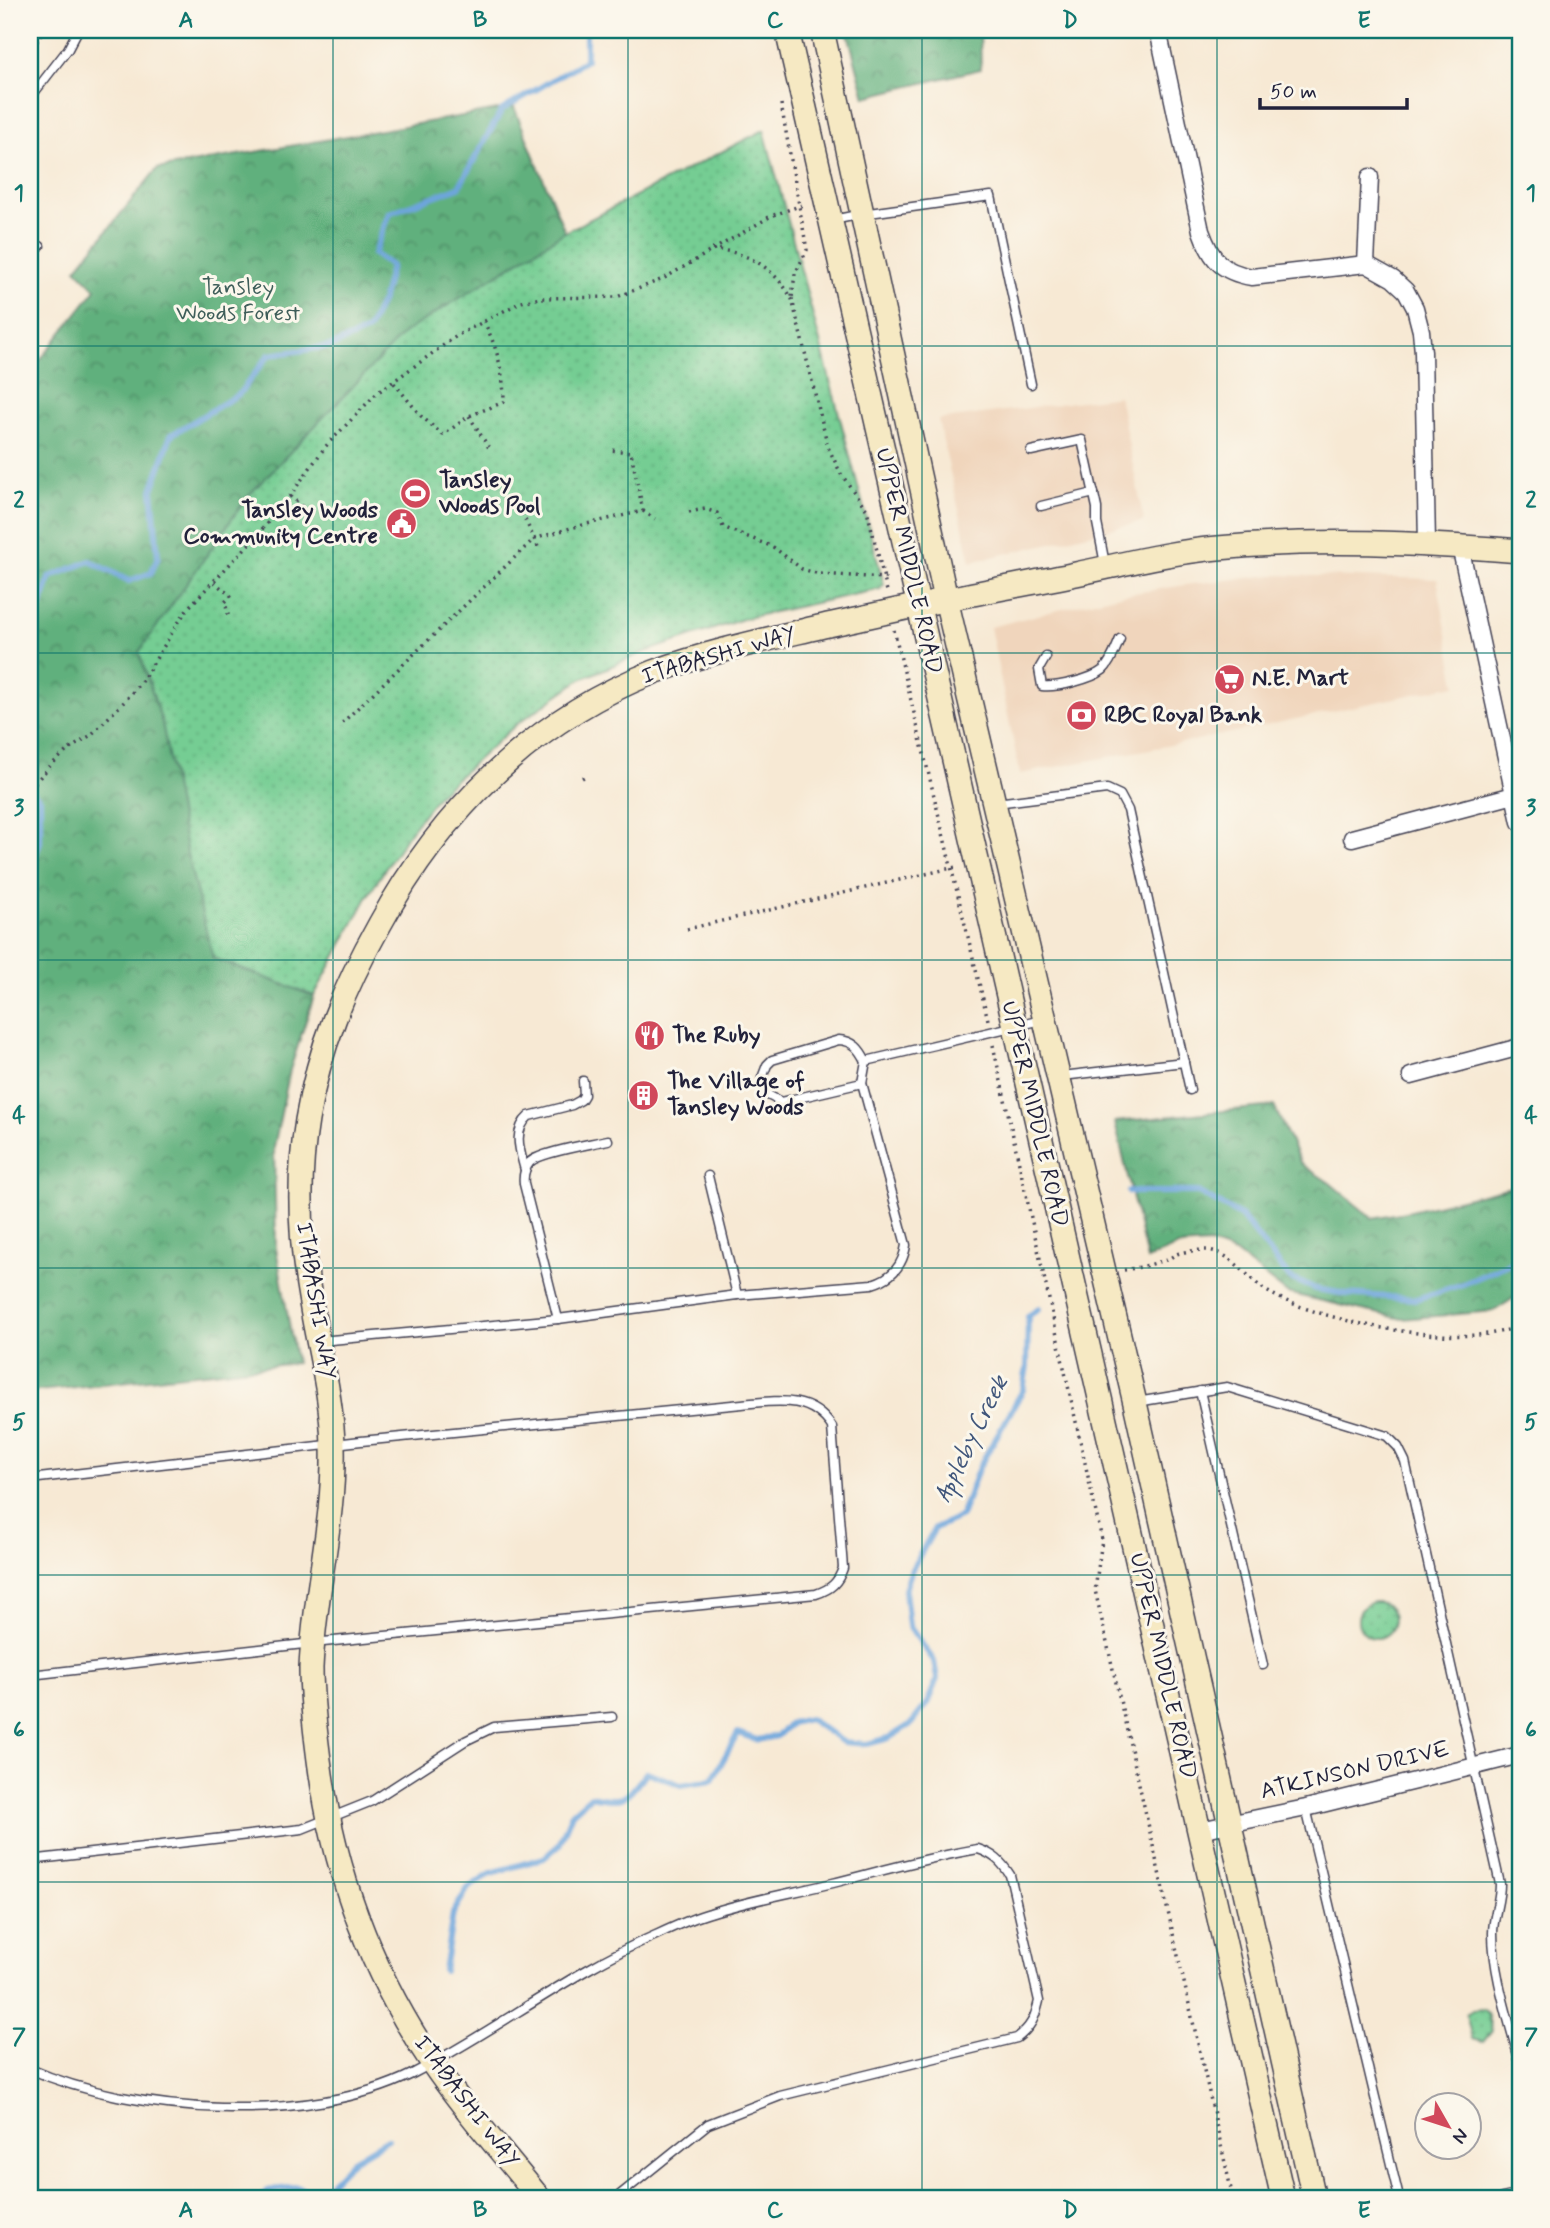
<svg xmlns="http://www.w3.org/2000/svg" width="1550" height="2228" viewBox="0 0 1550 2228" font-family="Mynerve,sans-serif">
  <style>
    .built { fill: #f0d5bc }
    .forest { fill: url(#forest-crowns); stroke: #41695c; stroke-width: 2 }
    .park { fill: url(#park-dots); stroke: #4c7867; stroke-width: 2 }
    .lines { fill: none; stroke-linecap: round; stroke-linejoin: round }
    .stream { stroke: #6da5dc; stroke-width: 6 }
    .lane-casing { stroke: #424052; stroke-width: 11 }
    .street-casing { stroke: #424052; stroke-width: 19 }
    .secondary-casing { stroke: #424052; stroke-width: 26 }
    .path { stroke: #424052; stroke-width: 3.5; stroke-dasharray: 2 5; stroke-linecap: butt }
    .lane { stroke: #fff; stroke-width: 8 }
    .street { stroke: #fff; stroke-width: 16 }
    .secondary { stroke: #f6e9c3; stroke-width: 23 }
    .grid { fill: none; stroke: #0f766e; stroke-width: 2; stroke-opacity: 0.55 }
    .labels { text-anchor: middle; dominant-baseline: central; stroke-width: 6; stroke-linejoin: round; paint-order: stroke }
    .park-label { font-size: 23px; fill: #3f5e5a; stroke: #fbf7ec }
    .poi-label { font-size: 23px; font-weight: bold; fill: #22223b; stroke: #fbf7ec; text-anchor: start }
    .street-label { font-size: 23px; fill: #22223b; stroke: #fbf7ec }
    .water-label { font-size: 24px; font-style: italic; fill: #40567b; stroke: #fbf7ec }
    .neatline { fill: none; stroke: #0f766e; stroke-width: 2.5 }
    .grid-label { font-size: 23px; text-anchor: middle; font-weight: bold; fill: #0f766e }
  </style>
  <defs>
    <pattern id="forest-crowns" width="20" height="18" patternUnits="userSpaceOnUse" patternTransform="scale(1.75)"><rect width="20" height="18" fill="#60b07d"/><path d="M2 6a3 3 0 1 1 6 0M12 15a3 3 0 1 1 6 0" fill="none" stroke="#4f8f68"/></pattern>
    <pattern id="park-dots" width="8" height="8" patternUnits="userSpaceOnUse" patternTransform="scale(1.75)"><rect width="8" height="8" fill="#75cd93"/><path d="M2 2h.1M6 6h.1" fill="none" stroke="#65b080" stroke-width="1.8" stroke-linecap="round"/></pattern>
  </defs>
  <rect width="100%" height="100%" fill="#fbf7ec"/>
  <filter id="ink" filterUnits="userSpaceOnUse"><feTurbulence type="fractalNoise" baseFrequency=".0143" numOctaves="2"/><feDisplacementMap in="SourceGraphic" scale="14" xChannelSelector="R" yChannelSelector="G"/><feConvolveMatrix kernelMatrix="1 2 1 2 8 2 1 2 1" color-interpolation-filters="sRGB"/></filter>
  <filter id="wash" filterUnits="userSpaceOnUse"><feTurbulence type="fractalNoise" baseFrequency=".00686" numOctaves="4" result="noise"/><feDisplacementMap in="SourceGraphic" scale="28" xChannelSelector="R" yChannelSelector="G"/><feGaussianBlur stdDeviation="1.57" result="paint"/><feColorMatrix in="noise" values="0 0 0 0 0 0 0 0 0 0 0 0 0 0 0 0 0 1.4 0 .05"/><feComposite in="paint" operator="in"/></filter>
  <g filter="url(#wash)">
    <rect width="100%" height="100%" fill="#f7e9d4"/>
    <!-- built -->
    <g class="built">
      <polygon points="1119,396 1144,521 971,562 938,420"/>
      <polygon points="1272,575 1437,579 1456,685 1197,740 1020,774 990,627 1115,596 1192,584"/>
    </g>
    <!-- forest -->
    <g class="forest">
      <polygon points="847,30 980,30 981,69 865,97"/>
      <polygon points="514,107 565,232 404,333 139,652 162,722 213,958 314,996 290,1070 274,1147 276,1248 296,1363 30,1392 30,377 37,364 96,289 76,269 157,169"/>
      <polygon points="1274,1106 1301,1164 1330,1183 1372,1218 1411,1211 1520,1185 1520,1294 1494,1311 1402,1319 1287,1293 1235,1253 1210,1244 1178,1246 1147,1259 1115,1122"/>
    </g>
    <!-- park -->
    <g class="park">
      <polygon points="764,130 884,585 880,589 746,618 642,653 581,679 517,724 439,794 408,834 369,894 314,996 213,958 187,854 162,722 139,652 248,496 404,333 565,232"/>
      <circle cx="1376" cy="1620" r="18"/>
      <polygon points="1483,2009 1487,2013 1492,2031 1483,2042 1472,2039 1466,2014 1473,2010"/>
    </g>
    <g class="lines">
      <!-- stream -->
      <g class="stream">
        <polyline points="30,638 50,577 90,561 129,581 151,573 158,557 152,490 171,435 239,394 269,355 332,346 368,330 383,298 391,266 374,254 389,213 459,187 502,110 586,60 586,30"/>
        <polyline points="30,790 40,799 40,842 30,870"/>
        <polyline points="1129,1192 1198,1192 1241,1216 1290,1278 1316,1289 1346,1294 1416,1299 1463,1284 1520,1259"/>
        <path d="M444,1971L453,1913L468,1888L491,1873L544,1858L559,1845L572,1813L591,1796C626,1804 626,1798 647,1772L681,1785L712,1780L738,1733L757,1740L777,1736L791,1723L809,1719L843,1742L867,1744L889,1738L911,1724L927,1704L937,1679L934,1661L909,1626L905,1590L912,1569L935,1528L961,1516L979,1467L1023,1390L1027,1366L1028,1316L1039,1309"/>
        <polyline points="261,2198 267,2191 297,2187 320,2194 353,2160 388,2139"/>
      </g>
    </g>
  </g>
  <g filter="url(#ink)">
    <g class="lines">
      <defs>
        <g id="lane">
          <polyline points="30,98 68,49 78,30"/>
          <polyline points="833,220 862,214 991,196 1031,384"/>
          <polyline points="30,256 40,246"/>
          <polyline points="1031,451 1082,440 1097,508 1097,523 1105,564"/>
          <polyline points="1041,506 1094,493"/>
          <path d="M1046,657L1039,669L1042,686C1056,688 1092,679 1103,670C1111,663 1116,648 1120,639"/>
          <polyline points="996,803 1107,789 1120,795 1128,810 1190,1090"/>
          <polyline points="1062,1076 1184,1062"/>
          <path d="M862,1083L781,1102L768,1095L762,1078L767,1065L772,1060L839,1040C854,1041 860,1049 866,1061L1042,1020"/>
          <path d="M608,1140C592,1144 540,1152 530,1162C524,1169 523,1176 524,1184L558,1319L737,1295"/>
          <path d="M525,1170C520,1151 512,1131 529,1116L572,1105L581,1100L584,1095L583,1081"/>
          <path d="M708,1176L737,1295L872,1284C892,1278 903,1266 906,1245L862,1083L866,1061"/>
          <polyline points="320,1341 558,1319"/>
          <polyline points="1200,1391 1263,1665"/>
          <path d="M1137,1402L1227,1387L1387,1436L1398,1447L1405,1461L1500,1884C1500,1901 1493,1917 1493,1933C1493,1975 1510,2023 1520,2063"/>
          <path d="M30,1479L361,1441L742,1404C776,1401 810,1394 832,1427L843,1568C838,1583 831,1589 816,1594L313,1643L30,1675"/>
          <polyline points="1306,1808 1399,2198"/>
          <polyline points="30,1860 302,1829 372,1801 465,1741 494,1727 612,1717"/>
          <path d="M30,2069C133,2115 310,2125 412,2074C496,2031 570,1972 656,1935C673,1927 692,1918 710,1913C750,1900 792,1893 833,1883C881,1871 929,1857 978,1849C993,1854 1001,1861 1010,1875L1039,2001C1035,2018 1031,2027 1017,2038L780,2096L708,2124L616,2198"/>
          <polyline points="1502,2198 1520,2194"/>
        </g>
        <g id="street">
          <path d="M1158,30L1201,231C1211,259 1221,272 1252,277L1366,264L1393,279L1406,291L1415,308L1421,331L1423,352L1427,543"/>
          <polyline points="1366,264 1370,177"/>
          <polyline points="1460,546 1520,822"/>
          <polyline points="1352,838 1514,795"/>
          <polyline points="1411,1076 1520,1047"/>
          <polyline points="1200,1830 1306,1808 1520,1755"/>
        </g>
        <g id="secondary">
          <polyline points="787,30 1283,2198"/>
          <polyline points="822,30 946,599 1135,1403 1314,2198"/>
          <path d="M539,2198C504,2154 465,2111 433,2064C371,1973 333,1869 319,1760C315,1729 311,1699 311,1668C314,1594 335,1520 333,1446C332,1397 319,1351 311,1303C300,1243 297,1181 307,1120C319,1048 344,988 380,924C441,812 533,719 654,672C708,652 764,640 819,627C870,616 922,604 973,594C1008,587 1042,581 1076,574C1124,564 1170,552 1218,548C1320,538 1419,543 1520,551"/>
        </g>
      </defs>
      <!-- lane casing -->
      <use href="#lane" class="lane-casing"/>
      <!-- street casing -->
      <use href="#street" class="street-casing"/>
      <!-- secondary casing -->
      <use href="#secondary" class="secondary-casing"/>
      <!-- path -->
      <g class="path">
        <polyline points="35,30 42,32"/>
        <polyline points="30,54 43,30"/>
        <polyline points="781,104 807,250 795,274 792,297"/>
        <path d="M712,249C748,252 774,267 792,299L828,447L841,474L867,510L887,591"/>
        <path d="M394,383L421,416L443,435L469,416L504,402C504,373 497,347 484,322"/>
        <polyline points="469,416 489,448"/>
        <polyline points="290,496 309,513"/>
        <polyline points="519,507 540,551"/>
        <polyline points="643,511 655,519"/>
        <polyline points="689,512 705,509 717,513 723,527 773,547 802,569 819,574 885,578 887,576"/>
        <polyline points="214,582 231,596 225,602 229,619"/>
        <polyline points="894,630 988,1020"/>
        <polyline points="342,723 534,539 574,527 643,511 631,452 610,450"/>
        <polyline points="582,778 587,775"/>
        <polyline points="30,788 51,765 67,751 91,735 126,700 144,678 187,609 253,540 290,496 325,447 377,393 458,335 521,302 541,298 617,297 663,279 771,216 802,205"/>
        <polyline points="687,929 956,867"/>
        <polyline points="993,1045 1102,1540 1095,1590 1233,2198"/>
        <path d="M1124,1270C1138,1268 1153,1264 1166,1260C1171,1258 1175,1254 1180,1253C1187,1251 1199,1250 1207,1250C1235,1253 1248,1282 1272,1294C1322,1322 1468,1352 1520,1325"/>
      </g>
      <!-- lane -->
      <use href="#lane" class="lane"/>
      <!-- street -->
      <use href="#street" class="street"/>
      <!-- secondary -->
      <use href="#secondary" class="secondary"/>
    </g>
  </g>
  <!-- grid -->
  <path class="grid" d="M333,30V2198M628,30V2198M922,30V2198M1217,30V2198M30,346H1520M30,653H1520M30,960H1520M30,1268H1520M30,1575H1520M30,1882H1520"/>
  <!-- icons -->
  <defs>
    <symbol id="stadium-disc" viewBox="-11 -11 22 22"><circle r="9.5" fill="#d1495b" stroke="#fbf7ec"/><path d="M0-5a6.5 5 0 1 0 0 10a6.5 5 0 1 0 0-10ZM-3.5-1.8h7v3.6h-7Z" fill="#fff"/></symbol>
    <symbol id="civic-disc" viewBox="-11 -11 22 22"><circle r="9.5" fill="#d1495b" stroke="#fbf7ec"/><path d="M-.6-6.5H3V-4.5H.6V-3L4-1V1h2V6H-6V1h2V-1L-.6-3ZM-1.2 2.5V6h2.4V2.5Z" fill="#fff"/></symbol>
    <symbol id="supermarket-disc" viewBox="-11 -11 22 22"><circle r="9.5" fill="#d1495b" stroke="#fbf7ec"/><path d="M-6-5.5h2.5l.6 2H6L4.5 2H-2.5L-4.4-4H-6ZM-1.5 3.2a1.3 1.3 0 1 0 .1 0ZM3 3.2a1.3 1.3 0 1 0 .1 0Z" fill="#fff"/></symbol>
    <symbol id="bank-disc" viewBox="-11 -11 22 22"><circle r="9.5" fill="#d1495b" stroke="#fbf7ec"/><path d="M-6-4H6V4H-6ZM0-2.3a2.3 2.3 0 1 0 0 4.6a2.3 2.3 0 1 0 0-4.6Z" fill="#fff"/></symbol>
    <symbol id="restaurant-disc" viewBox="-11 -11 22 22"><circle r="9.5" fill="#d1495b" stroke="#fbf7ec"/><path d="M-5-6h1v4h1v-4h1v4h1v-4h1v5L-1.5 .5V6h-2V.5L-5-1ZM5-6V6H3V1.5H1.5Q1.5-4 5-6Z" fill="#fff"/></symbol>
    <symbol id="building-disc" viewBox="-11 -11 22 22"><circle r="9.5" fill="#d1495b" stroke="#fbf7ec"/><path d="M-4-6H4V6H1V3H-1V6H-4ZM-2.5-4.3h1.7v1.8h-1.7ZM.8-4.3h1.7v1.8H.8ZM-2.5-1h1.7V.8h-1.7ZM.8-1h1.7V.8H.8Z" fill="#fff"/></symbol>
  </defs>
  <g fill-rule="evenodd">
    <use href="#stadium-disc" x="398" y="476" width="35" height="35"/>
    <use href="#civic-disc" x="384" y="506" width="35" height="35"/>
    <use href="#supermarket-disc" x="1212" y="662" width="35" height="35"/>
    <use href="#bank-disc" x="1064" y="698" width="35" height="35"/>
    <use href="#restaurant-disc" x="632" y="1018" width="35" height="35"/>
    <use href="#building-disc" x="626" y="1078" width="35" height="35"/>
  </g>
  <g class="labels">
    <!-- park labels -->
    <g class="park-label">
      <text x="238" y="288">Tansley<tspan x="238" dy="26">Woods Forest</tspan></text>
    </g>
    <!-- poi labels -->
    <g class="poi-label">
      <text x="439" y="481">Tansley<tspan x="439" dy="26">Woods Pool</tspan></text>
      <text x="378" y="511" text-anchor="end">Tansley Woods<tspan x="378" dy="26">Community Centre</tspan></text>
      <text x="1252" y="679">N.E. Mart</text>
      <text x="1104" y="716">RBC Royal Bank</text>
      <text x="672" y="1036">The Ruby</text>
      <text x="667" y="1082">The Village of<tspan x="667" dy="26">Tansley Woods</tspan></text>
    </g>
    <!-- street labels -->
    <g class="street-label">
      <text transform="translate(908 561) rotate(77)">UPPER MIDDLE ROAD</text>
      <text transform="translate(719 656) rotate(-16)">ITABASHI WAY</text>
      <text transform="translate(1034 1114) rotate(77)">UPPER MIDDLE ROAD</text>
      <text transform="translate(315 1301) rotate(81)">ITABASHI WAY</text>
      <text transform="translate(1162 1666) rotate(77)">UPPER MIDDLE ROAD</text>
      <text transform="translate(1355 1771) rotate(-13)">ATKINSON DRIVE</text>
      <text transform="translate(466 2102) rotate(53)">ITABASHI WAY</text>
    </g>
    <!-- water labels -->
    <g class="water-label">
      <text transform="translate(972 1439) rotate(-64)">Appleby Creek</text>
    </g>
  </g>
  <!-- margin -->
  <rect width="1550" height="2228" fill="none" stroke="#fbf7ec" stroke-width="77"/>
  <!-- north arrow -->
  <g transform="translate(1448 2126) rotate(129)"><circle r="33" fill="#fbf7ec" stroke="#a4a2a5" stroke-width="2"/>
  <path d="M0-5L12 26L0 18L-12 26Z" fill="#d1495b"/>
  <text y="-10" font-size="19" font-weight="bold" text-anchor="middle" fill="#22223b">N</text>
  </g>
  <!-- scale -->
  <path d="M1260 98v10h147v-10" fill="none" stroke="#22223b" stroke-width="3.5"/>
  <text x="1270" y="98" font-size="21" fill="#22223b" stroke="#fbf7ec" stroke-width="5" paint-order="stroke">50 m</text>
  <rect x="38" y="38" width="1474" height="2152" class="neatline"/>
  <g class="grid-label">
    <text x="186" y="27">A</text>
    <text x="480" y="27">B</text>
    <text x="775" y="27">C</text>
    <text x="1070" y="27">D</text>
    <text x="1364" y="27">E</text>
    <text x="19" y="200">1</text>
    <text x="1531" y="200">1</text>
    <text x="19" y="507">2</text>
    <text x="1531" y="507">2</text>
    <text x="19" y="815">3</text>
    <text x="1531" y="815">3</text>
    <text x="19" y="1122">4</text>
    <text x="1531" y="1122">4</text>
    <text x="19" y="1429">5</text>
    <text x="1531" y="1429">5</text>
    <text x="19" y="1737">6</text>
    <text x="1531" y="1737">6</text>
    <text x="19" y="2044">7</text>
    <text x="1531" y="2044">7</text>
    <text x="186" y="2217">A</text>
    <text x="480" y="2217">B</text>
    <text x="775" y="2217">C</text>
    <text x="1070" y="2217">D</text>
    <text x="1364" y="2217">E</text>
  </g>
</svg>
